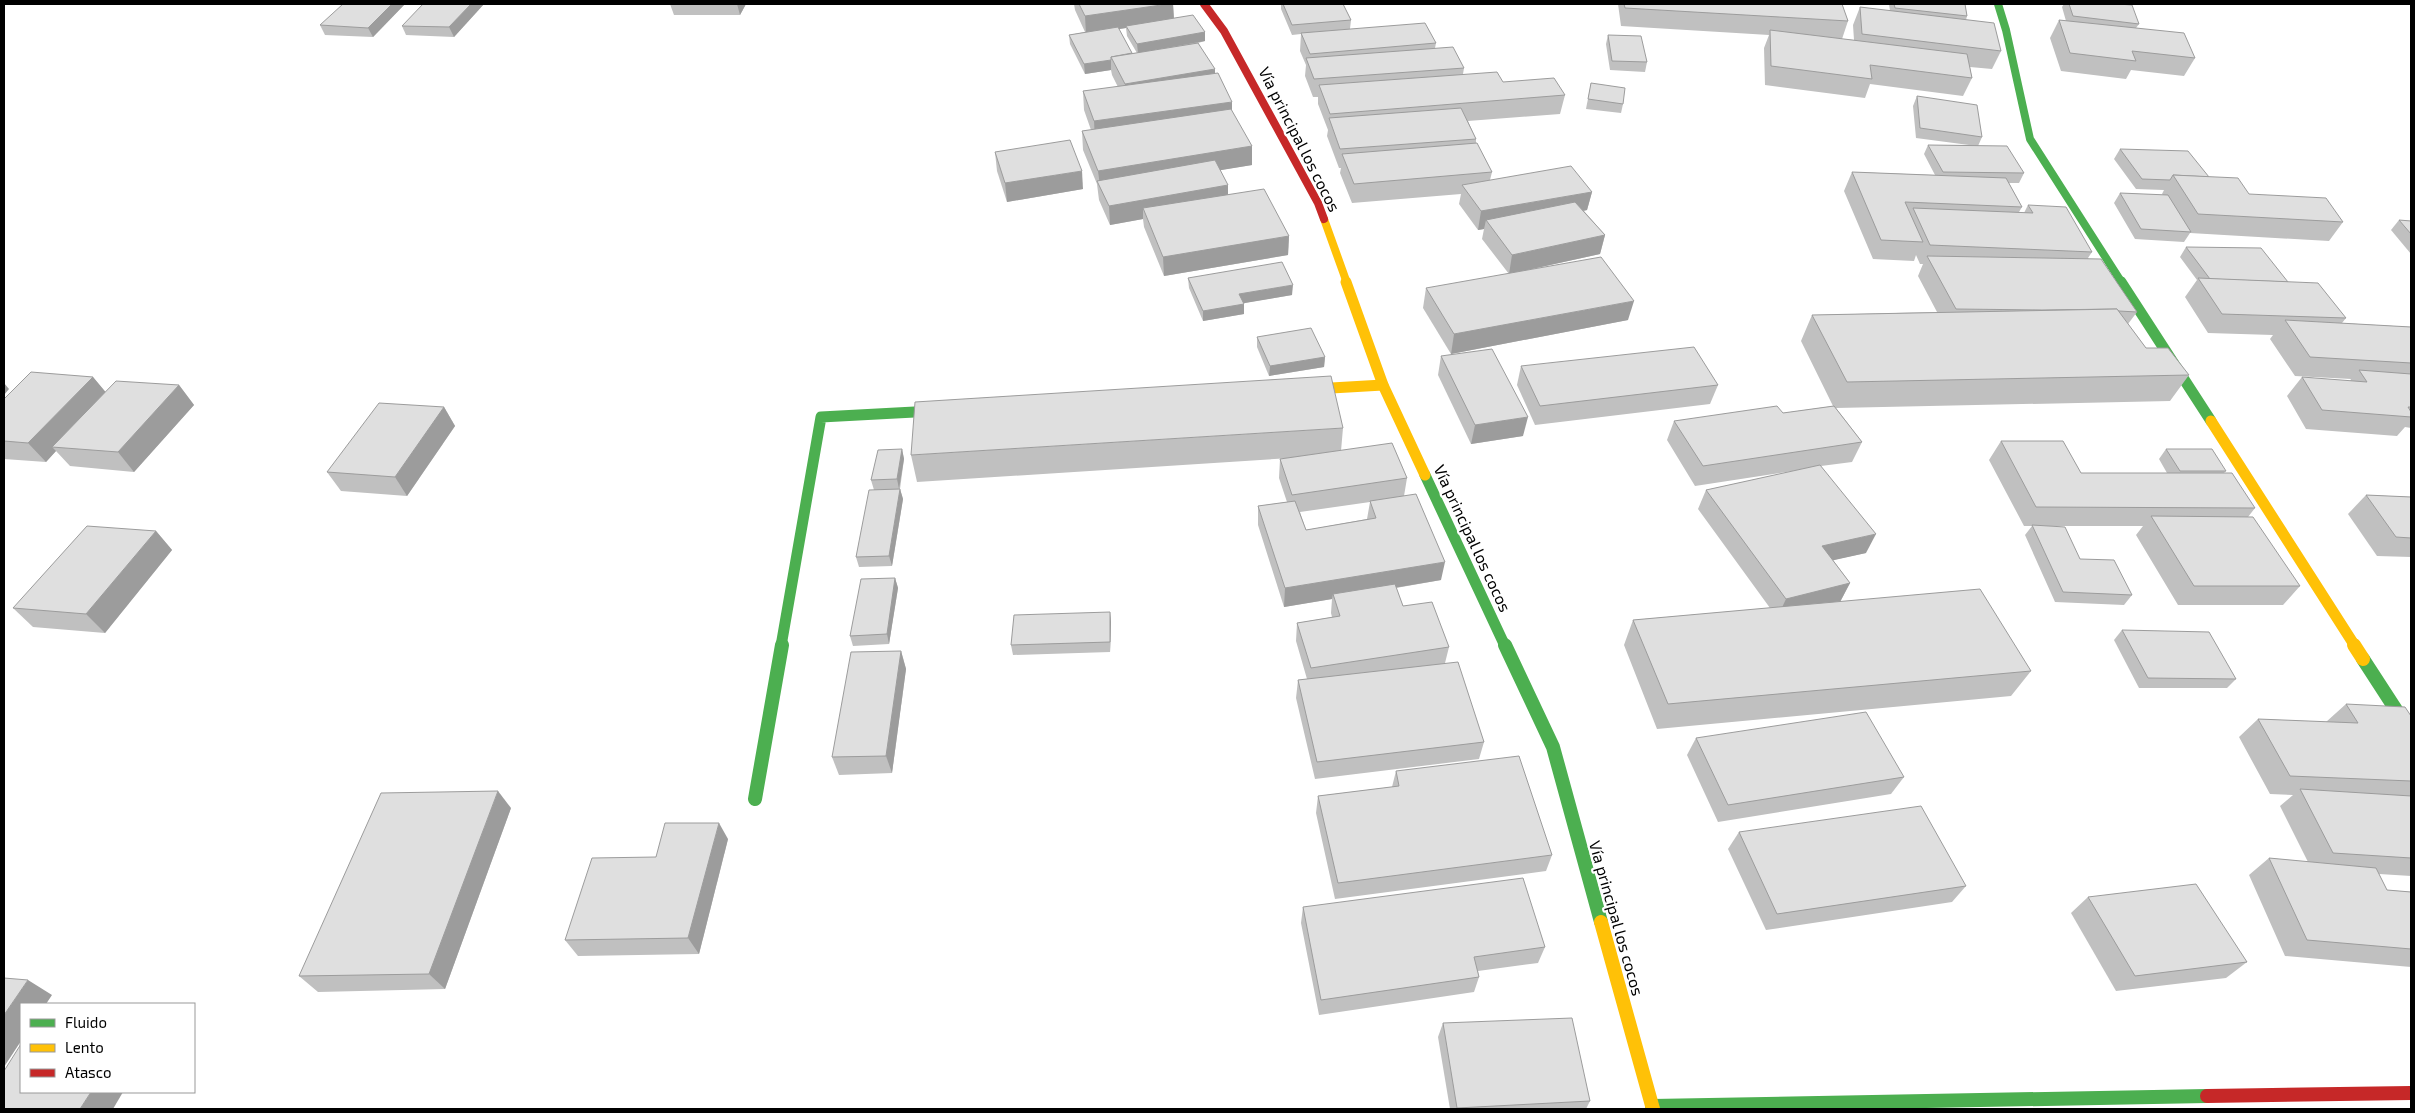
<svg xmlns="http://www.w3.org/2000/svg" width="2415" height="1113" viewBox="0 0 2415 1113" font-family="'Exo 2',sans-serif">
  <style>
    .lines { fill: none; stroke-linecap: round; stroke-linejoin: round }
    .fast-far2 { stroke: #4caf50; stroke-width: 8 }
    .fast-far1 { stroke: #4caf50; stroke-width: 11 }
    .fast { stroke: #4caf50; stroke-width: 14 }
    .slow-far2 { stroke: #ffc107; stroke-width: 8 }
    .slow-far1 { stroke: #ffc107; stroke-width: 11 }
    .slow { stroke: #ffc107; stroke-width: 14 }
    .jam-far1 { stroke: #c62828; stroke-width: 8 }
    .jam { stroke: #c62828; stroke-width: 14 }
    .wall { fill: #c0c0c0; fill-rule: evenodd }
    .shaded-wall { fill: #9c9c9c }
    .building { fill: #dfdfdf; stroke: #9c9c9c }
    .labels { text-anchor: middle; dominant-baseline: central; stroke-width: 4.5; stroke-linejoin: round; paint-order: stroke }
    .street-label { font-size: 16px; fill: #000; stroke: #fff }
  </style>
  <rect width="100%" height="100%" fill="#fff"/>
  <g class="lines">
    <!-- fast-far2 -->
    <polyline class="fast-far2" points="1998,4 2006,30 2030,139 2122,283"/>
    <!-- fast-far1 -->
    <g class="fast-far1">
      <polyline points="2121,282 2211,421"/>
      <polyline points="1425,475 1505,646"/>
      <polyline points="781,646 821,417 952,410"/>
    </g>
    <!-- fast -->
    <g class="fast">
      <polyline points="1505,645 1553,747 1601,922"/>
      <polyline points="2363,659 2411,733"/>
      <polyline points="755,799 782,645"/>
      <polyline points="1652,1106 2207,1096"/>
    </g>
    <!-- slow-far2 -->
    <polyline class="slow-far2" points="1324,219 1347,283"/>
    <!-- slow-far1 -->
    <g class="slow-far1">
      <polyline points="1346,282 1383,385 1425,475"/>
      <polyline points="1297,390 1383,385"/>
      <polyline points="2211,421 2355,646"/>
    </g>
    <!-- slow -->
    <g class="slow">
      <polyline points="2354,645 2363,659"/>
      <polyline points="1601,922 1653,1109"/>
    </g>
    <!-- jam-far1 -->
    <polyline class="jam-far1" points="1204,4 1224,31 1318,203 1324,219"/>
    <!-- jam -->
    <polyline class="jam" points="2207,1096 2411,1093"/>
  </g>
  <!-- wall -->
  <g class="wall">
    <polygon points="405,4 373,37 325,35 320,25"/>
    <polygon points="484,4 454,37 406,35 402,26"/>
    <polygon points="670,4 746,4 740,15 674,15"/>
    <path d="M1074,4H1173L1174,18L1205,32V41L1198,43L1215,74L1232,111L1252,165L1220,170L1228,195L1289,236L1288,255L1164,276L1144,227L1143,219L1110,225L1099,200L1097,184L1083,150L1082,131L1091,130L1084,110L1083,91L1118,87L1112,75L1111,70L1085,74L1070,44L1069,35L1085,32L1075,10ZM1126,28L1127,36L1137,53H1132L1119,29Z"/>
    <polygon points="1281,4 1343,4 1351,20 1350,29 1436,43 1435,48 1464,68 1463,74 1503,82 1565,95 1560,114 1468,121 1476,139 1476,143 1492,172 1490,180 1592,192 1587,210 1584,211 1605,235 1600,254 1509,274 1482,239 1484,229 1478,230 1459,204 1461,194 1352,203 1340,173 1341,168 1339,168 1327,136 1328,130 1318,104 1318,97 1313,97 1305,76 1306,65 1300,51 1301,34 1292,35 1281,9"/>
    <polygon points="1618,4 1842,4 1848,21 1842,39 1854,40 1853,25 1860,7 1890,11 1889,4 1965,4 1967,16 1966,20 2001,51 1992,69 1970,67 1972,78 1963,96 1870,84 1865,98 1765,85 1764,48 1769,35 1621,26"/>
    <polygon points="2064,4 2118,4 2139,24 2136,28 2195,58 2184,76 2131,70 2126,79 2061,71 2050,38 2059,20 2066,21 2062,7"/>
    <polygon points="1608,35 1647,62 1645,72 1610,70 1606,44"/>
    <polygon points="1591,83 1623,104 1621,113 1586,109"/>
    <polygon points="1917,96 1982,137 1978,146 2024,173 2019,183 2009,183 2022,207 2019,212 2024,213 2028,205 2092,252 2088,258 2137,312 2128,324 2146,348 2189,375 2170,401 1836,408 1862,442 1852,462 1821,466 1866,553 1833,560 1850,583 1840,602 2031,671 2011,696 1657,729 1624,645 1633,620 1770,608 1698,509 1706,490 1799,470 1695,486 1667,440 1674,421 1783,413 1833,406 1801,341 1812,315 1937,312 1918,276 1923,264 1920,264 1916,255 1914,261 1873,259 1844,191 1852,172 1935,175 1924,154 1928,145 1969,145 1916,138 1913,106"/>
    <polygon points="2120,149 2209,177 2249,194 2343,222 2329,241 2190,233 2184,242 2135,239 2114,203 2120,193 2163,195 2162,194 2164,190 2136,189 2114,159"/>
    <polygon points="995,152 1083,189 1007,202 997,171"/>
    <polygon points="2399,220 2411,221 2411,254 2391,230"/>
    <polygon points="2186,247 2288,282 2346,318 2342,323 2411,327 2411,428 2405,427 2397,436 2306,429 2287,396 2302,377 2350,381 2351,379 2295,376 2270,339 2273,335 2208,333 2185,297 2197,280 2180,257"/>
    <polygon points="1188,278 1292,295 1244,303 1244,314 1203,321 1189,288"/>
    <polygon points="1426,288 1628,320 1451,354 1423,308"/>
    <polygon points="1257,337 1325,357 1324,367 1269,376 1257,347"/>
    <polygon points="1441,356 1523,436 1471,444 1438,375"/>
    <polygon points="1521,366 1718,385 1710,404 1535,425 1517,385"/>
    <polygon points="93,377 105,392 179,385 194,405 134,472 70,466 56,451 46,462 4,459 4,399"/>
    <polygon points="444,407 455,426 407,496 341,491 327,472"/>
    <path d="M1343,428L1341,451L1407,478L1404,496L1441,580L1396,588L1403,606L1449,647L1445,663L1484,742L1479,759L1315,779L1296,698L1298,680L1307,679L1296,641L1297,623L1332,617L1331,613L1332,599L1284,607L1258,525V506L1287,502L1279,478L1280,459L1291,458L917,482L911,455ZM1370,502L1367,519L1306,530L1300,512Z"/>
    <polygon points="2001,441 2081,473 2167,473 2159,459 2166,449 2226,471 2224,473 2255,508 2248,517 2300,586 2283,605 2178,605 2136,535 2143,526 2043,526 2080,559 2132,595 2124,605 2055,602 2025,535 2032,526 2024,526 1989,460"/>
    <polygon points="902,449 904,459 900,489 903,499 892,566 859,567 856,557 874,490 871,480"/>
    <polygon points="2366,495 2411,497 2411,557 2377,556 2348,514"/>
    <polygon points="156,531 172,550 105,633 33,627 13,608"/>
    <polygon points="895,578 898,588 889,644 853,646 850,636"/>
    <polygon points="1110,612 1111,622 1110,652 1013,655 1011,645"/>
    <polygon points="2122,630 2236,679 2227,688 2139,688 2114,640"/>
    <polygon points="901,651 906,669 892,773 839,775 832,757"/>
    <polygon points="2346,704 2411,716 2411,876 2379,874 2387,890 2411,892 2411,967 2285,956 2249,875 2269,858 2308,862 2280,806 2293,795 2270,794 2239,737 2258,719 2326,722"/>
    <polygon points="1696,738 1904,777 1891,794 1718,822 1687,755"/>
    <polygon points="1396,771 1552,855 1546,871 1335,899 1316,813 1318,796 1392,787"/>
    <polygon points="511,808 445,989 318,992 299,976"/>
    <polygon points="1739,832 1966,886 1952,902 1766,930 1728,849"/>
    <polygon points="728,839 699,954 578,956 565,940 656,857"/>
    <polygon points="2088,897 2247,962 2226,978 2116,991 2071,913"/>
    <polygon points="1303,907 1545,947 1538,963 1478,971 1479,977 1474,992 1319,1015 1301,923"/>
    <polygon points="1443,1023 1590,1101 1586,1109 1450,1109 1438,1037"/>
  </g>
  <!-- shaded-wall -->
  <g class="shaded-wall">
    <polygon points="392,4 405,4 373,37 368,28"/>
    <polygon points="471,4 484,4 454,37 449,27"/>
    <polygon points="737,4 746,4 740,15"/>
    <polygon points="1168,4 1173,4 1174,21 1126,26 1126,28 1086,34 1085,16"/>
    <polygon points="1205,32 1205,41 1138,53 1137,44"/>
    <polygon points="1111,60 1111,70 1085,74 1084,64"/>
    <polygon points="1215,69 1215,87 1126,102 1125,84"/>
    <polygon points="1232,102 1232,120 1095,140 1094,121"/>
    <polygon points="1252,146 1252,165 1101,190 1100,186 1098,171"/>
    <polygon points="1082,171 1083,189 1007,202 1005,183"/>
    <polygon points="1228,185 1228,203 1143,208 1143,219 1110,225 1109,206"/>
    <polygon points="1592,192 1587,210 1492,227 1486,220 1484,229 1478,230 1481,211"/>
    <polygon points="1605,235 1600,254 1509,274 1512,255"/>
    <polygon points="1289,236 1288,255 1164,276 1163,257"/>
    <polygon points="1293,285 1292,295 1239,304 1239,294"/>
    <polygon points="1634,301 1628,320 1451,354 1454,334"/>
    <polygon points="1244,304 1244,314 1203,321 1203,311"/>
    <polygon points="1325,357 1324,367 1269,376 1270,366"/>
    <polygon points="93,377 109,396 52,447 56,451 46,462 28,443"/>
    <polygon points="4,383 9,389 4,395"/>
    <polygon points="179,385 194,405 134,472 118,452"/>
    <polygon points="444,407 455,426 407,496 395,477"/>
    <polygon points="1528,417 1523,436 1471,444 1475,425"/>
    <polygon points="902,449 904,459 899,489 897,479"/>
    <polygon points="900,489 903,499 892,566 889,556"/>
    <polygon points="156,531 172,550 105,633 86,614"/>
    <polygon points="1876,534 1866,553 1812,565 1822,546"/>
    <polygon points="1445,562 1441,580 1334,598 1333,594 1332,599 1284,607 1285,588"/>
    <polygon points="895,578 898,588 889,644 887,634"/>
    <polygon points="1850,583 1840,602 1777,618 1786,599"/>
    <polygon points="1110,612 1111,622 1110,652"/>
    <polygon points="901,651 906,669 892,773 886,756"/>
    <polygon points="498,791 511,808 445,989 429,974"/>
    <polygon points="719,823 728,839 699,954 688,938"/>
    <polygon points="28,980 52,995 46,1004 21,1004 21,1041 4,1067 4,1015"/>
    <polygon points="91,1092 123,1092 113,1109 80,1109"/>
  </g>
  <!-- building -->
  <g class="building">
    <polygon points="343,4 392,4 368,28 320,25"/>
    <polygon points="423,4 471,4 449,27 402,26"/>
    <polygon points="1079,4 1168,4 1085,16"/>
    <polygon points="1283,4 1343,4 1351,20 1292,25"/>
    <polygon points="1624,4 1842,4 1848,21 1625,8"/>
    <polygon points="1894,4 1965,4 1967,16 1895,8"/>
    <polygon points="2069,4 2118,4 2132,5 2139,24 2073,16"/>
    <polygon points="1860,7 1994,23 2001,51 1862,34"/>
    <polygon points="1193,15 1205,32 1137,44 1126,26"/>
    <polygon points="2059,20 2184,33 2195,58 2132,51 2136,61 2070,53"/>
    <polygon points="1425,23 1436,43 1310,54 1301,33"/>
    <polygon points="1118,27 1132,53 1111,57 1111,60 1084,64 1069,35"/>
    <polygon points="1770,30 1967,54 1972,78 1870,65 1872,79 1771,66"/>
    <polygon points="1608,35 1641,36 1647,62 1612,61"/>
    <polygon points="1198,43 1215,69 1125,84 1111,57"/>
    <polygon points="1453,47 1464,68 1314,79 1306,58"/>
    <polygon points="1497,72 1503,82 1554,78 1565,95 1330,114 1319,85"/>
    <polygon points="1218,73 1232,102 1094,121 1083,91"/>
    <polygon points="1591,83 1625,88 1623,104 1588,99"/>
    <polygon points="1917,96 1977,105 1982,137 1920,128"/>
    <polygon points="1461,108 1476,139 1340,149 1329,118"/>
    <polygon points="1231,109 1252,146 1098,171 1082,131"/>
    <polygon points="1070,140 1082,171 1005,183 995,152"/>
    <polygon points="1477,143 1492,172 1354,184 1342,154"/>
    <polygon points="1928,145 2007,146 2024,173 1943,172"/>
    <polygon points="2120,149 2188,151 2209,177 2173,175 2170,180 2142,179"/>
    <polygon points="1215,160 1228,185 1109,206 1097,181"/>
    <polygon points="1571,166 1592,192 1481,211 1462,185"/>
    <polygon points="1852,172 2006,178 2022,207 1905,202 1923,242 1881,240"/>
    <polygon points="2173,175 2238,178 2249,194 2326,198 2343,222 2198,214"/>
    <polygon points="1264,189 1289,236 1163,257 1143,208"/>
    <polygon points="2120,193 2168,195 2191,232 2141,229"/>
    <polygon points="1575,202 1605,235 1512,255 1486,220"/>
    <polygon points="2028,205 2066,207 2092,252 1930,245 1913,208 2033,213"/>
    <polygon points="2399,220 2411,221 2411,234"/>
    <polygon points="2186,247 2261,248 2288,282 2210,279"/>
    <polygon points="1927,256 2101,259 2137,312 2119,311 2117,309 2043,310 1956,309"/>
    <polygon points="1601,257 1634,301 1454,334 1426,288"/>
    <polygon points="1282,262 1293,285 1239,294 1244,304 1203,311 1188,278"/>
    <polygon points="2198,278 2318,283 2346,318 2222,314"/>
    <polygon points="2117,309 2146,348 2168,348 2189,375 1847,382 1812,315"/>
    <polygon points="2285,320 2411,327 2411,363 2310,357"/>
    <polygon points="1311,328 1325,357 1270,366 1257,337"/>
    <polygon points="1694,347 1718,385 1540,406 1521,366"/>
    <polygon points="1492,349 1528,417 1475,425 1441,356"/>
    <polygon points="2359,370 2411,374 2411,407 2408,407 2411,412 2411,417 2322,410 2302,377 2367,382"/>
    <polygon points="31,372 93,377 28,443 4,441 4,399"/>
    <polygon points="1331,376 1343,428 911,455 915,402"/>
    <polygon points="116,381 179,385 118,452 52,447"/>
    <polygon points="379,403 444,407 395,477 327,472"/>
    <polygon points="1777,406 1783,413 1834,406 1862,442 1703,466 1674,421"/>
    <polygon points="2001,441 2063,441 2081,473 2232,473 2255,508 2036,507"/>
    <polygon points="1392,443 1407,478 1292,495 1280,459"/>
    <polygon points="902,449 897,479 871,480 878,450"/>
    <polygon points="2166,449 2212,449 2226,471 2180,471"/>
    <polygon points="1820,465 1876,534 1822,546 1850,583 1786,599 1706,490"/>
    <polygon points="900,489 889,556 856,557 869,490"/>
    <polygon points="1416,494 1445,562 1285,588 1258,506 1295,501 1306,530 1376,518 1370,501"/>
    <polygon points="2366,495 2411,497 2411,538 2396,537"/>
    <polygon points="2151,516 2253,517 2300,586 2194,586"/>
    <polygon points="2032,525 2065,527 2080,559 2114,560 2132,595 2063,592"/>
    <polygon points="87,526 156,531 86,614 13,608"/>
    <polygon points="895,578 887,634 850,636 861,579"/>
    <polygon points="1395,584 1403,606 1432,602 1449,647 1311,668 1297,623 1340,616 1333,594"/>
    <polygon points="1980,589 2031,671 1668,704 1633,620"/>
    <polygon points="1110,612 1110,642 1011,645 1014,615"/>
    <polygon points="2122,630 2209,632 2236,679 2148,678"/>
    <polygon points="901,651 886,756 832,757 851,652"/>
    <polygon points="1458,662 1484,742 1317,762 1298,680"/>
    <polygon points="2346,704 2405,707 2411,716 2411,781 2290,776 2258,719 2358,723"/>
    <polygon points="1866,712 1904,777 1728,805 1696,738"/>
    <polygon points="1519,756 1552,855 1338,883 1318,796 1399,786 1396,771"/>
    <polygon points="2300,789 2411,796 2411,858 2333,853"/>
    <polygon points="498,791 429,974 299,976 381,793"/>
    <polygon points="1921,806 1966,886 1777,914 1739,832"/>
    <polygon points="665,823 719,823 688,938 565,940 592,858 656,857"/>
    <polygon points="2269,858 2376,868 2387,890 2411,892 2411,949 2307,940"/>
    <polygon points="1523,878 1545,947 1474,957 1479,977 1321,1000 1303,907"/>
    <polygon points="2196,884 2247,962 2135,976 2088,897"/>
    <polygon points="4,978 28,980 4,1015"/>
    <polygon points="1572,1018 1590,1101 1457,1108 1443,1023"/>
    <polygon points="21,1044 21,1092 91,1092 80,1109 4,1109 4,1071"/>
  </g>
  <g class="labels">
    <!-- street labels -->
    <g class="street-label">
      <text transform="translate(1300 139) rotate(63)">Vía principal los cocos</text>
      <text transform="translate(1473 538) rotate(65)">Vía principal los cocos</text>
      <text transform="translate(1617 918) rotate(74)">Vía principal los cocos</text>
    </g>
  </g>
  <!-- border -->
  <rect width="2415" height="1113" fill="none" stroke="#000000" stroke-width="10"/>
  <!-- legend -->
  <rect x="20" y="1003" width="175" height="90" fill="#ffffff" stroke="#999999"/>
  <rect x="30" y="1019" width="25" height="8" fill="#4caf50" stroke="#999999"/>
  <text x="65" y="1028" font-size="15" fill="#000000">Fluido</text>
  <rect x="30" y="1044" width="25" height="8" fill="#ffc107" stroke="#999999"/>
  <text x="65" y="1053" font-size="15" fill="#000000">Lento</text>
  <rect x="30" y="1069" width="25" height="8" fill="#c62828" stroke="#999999"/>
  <text x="65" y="1078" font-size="15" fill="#000000">Atasco</text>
</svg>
